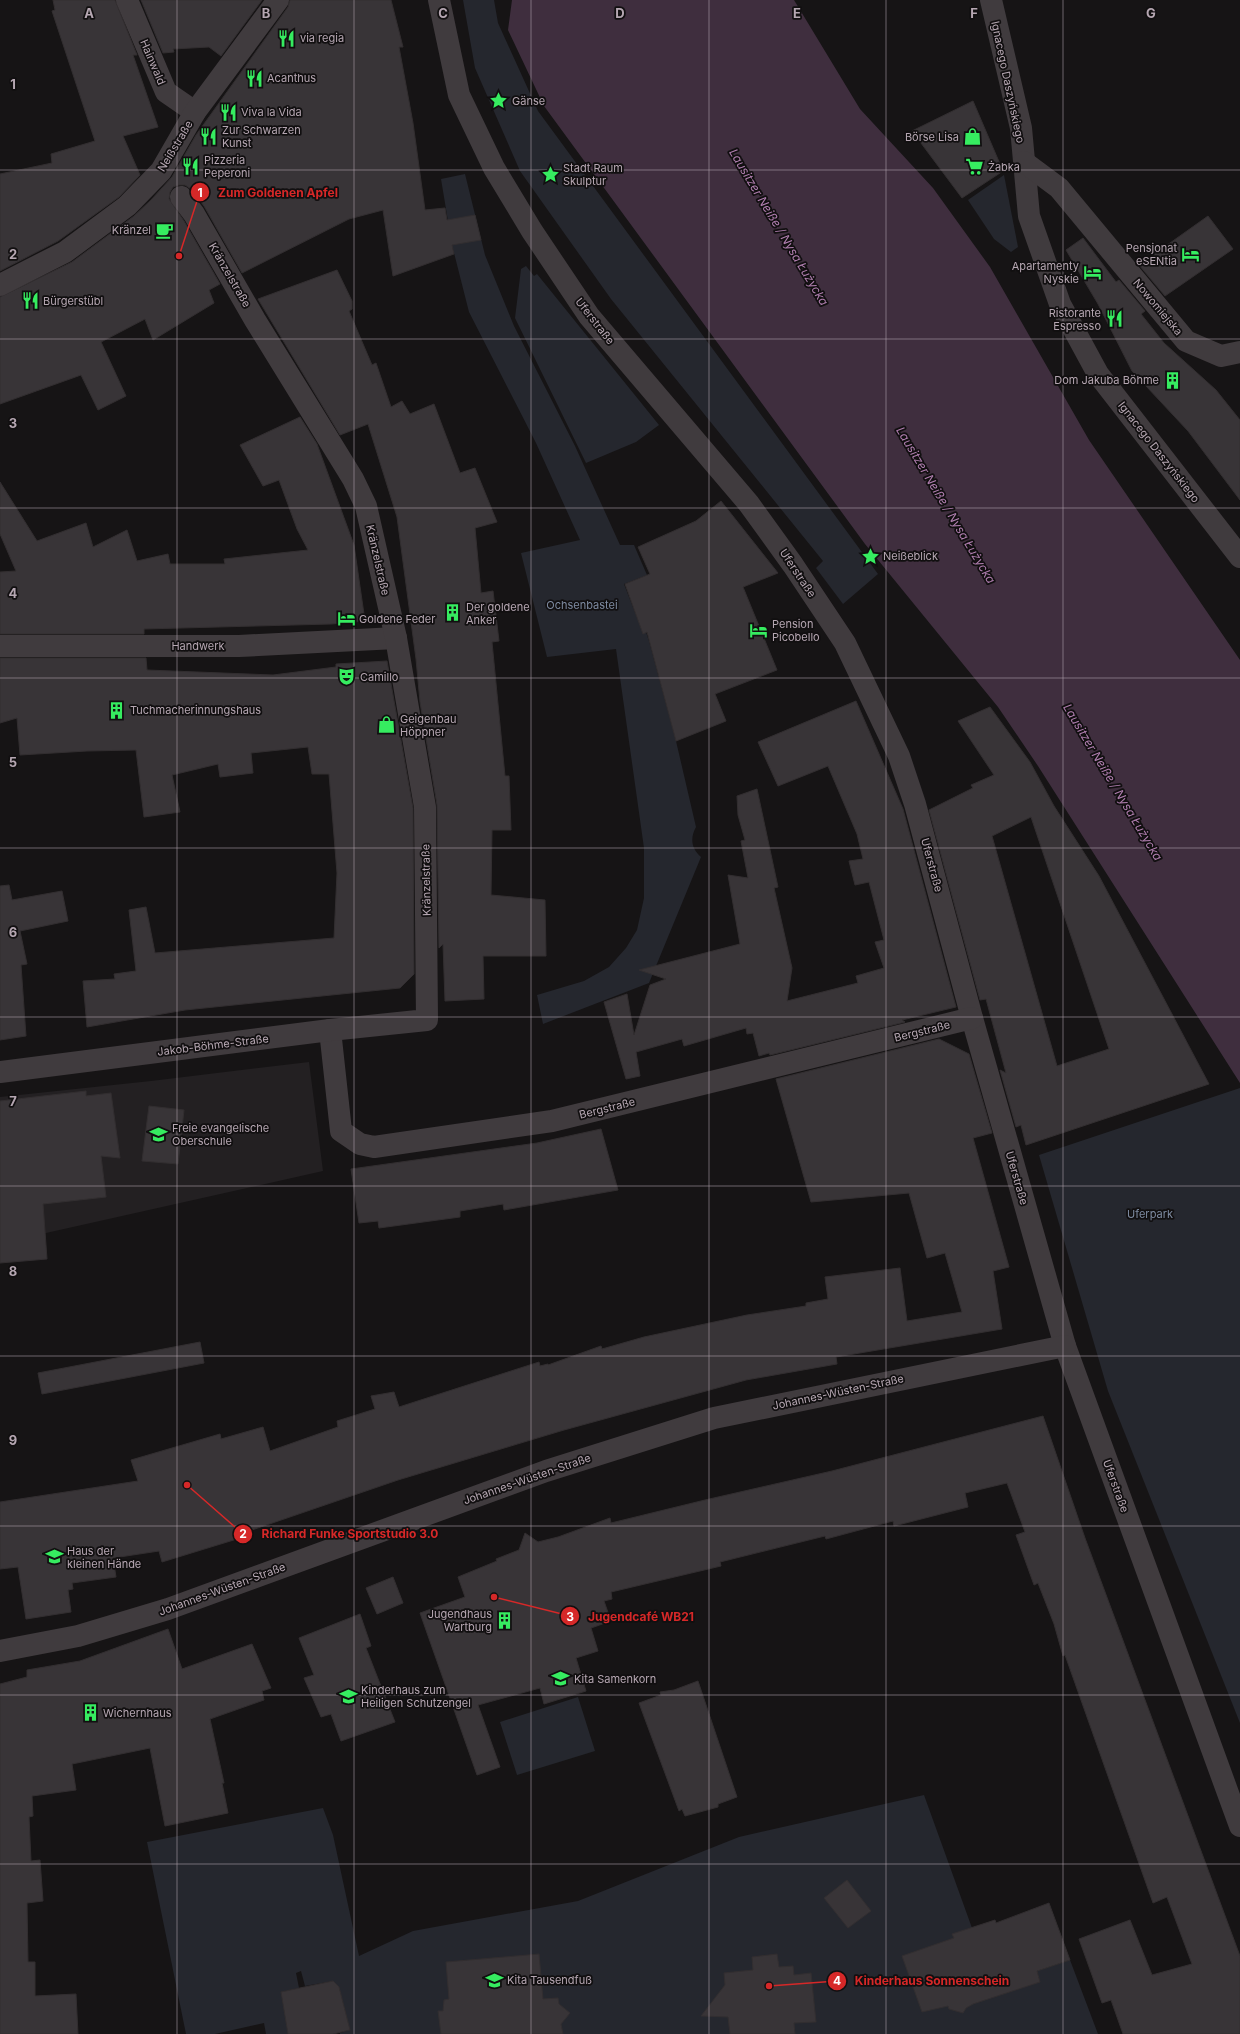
<svg xmlns="http://www.w3.org/2000/svg" width="1240" height="2034" viewBox="0 0 1240 2034" font-family="Inter,sans-serif">
  <style>
    .built { fill: #232022 }
    .green { fill: #25272e }
    .water { fill: #3f2e3e }
    .building { fill: #383437; stroke: #322e30; fill-rule: evenodd }
    .lines { fill: none; stroke-linecap: round; stroke-linejoin: round }
    .minor { stroke: #403b3e; stroke-width: 22 }
    .grid { fill: none; stroke: #b6a7b2; stroke-width: 1; stroke-opacity: 0.55 }
    .labels { text-anchor: middle; dominant-baseline: central; stroke-width: 3.5; stroke-linejoin: round; paint-order: stroke }
    .poi-label { font-size: 11px; fill: #b6a7b2; stroke: #110f10; text-anchor: start }
    .street-label { font-size: 11px; fill: #b6a7b2; stroke: #110f10 }
    .park-label { font-size: 11px; fill: #7e8ba1; stroke: #110f10 }
    .water-label { font-size: 12px; font-style: italic; fill: #b07eaf; stroke: #110f10 }
    .grid-label { font-size: 13px; text-anchor: middle; font-weight: bold; fill: #b6a7b2; stroke: #110f10; stroke-width: 3.5; stroke-linejoin: round; paint-order: stroke }
    .leader { fill: none; stroke: #d62828; stroke-width: 1.5 }
    .callout-dot { fill: #d62828; stroke: #110f10; stroke-width: 1.5 }
    .mark-label { font-size: 12px; text-anchor: middle; font-weight: bold; fill: #fff }
    .callout-label { font-size: 12px; text-anchor: middle; font-weight: bold; fill: #d62828; stroke: #110f10; stroke-width: 3.5; stroke-linejoin: round; paint-order: stroke }
  </style>
  <rect width="100%" height="100%" fill="#161415"/>
  <!-- built -->
  <polygon class="built" points="309,1062 323,1171 46,1233 0,1237 0,1097 151,1081"/>
  <!-- green -->
  <g class="green">
    <polygon points="463,0 494,0 498,23 538,111 878,574 843,604 816,568 823,561 611,299 520,171 475,68"/>
    <path d="M465,174L485,255L514,326L575,446L620,545H634L647,575L624,584L643,633L646,632L649,641L676,741L696,827C690,838 691,848 701,857L649,983L543,1024L537,995L584,981L609,967L626,948L637,930L644,898V848L616,649L547,657L521,553L580,540L536,443L469,312L452,245L441,179Z"/>
    <polygon points="1004,175 1018,247 1011,252 994,239 968,200"/>
    <polygon points="526,266 534,276 537,274 659,425 636,442 586,463 515,318 521,269"/>
    <polygon points="1240,1088 1240,1723 1108,1391 1039,1155"/>
    <polygon points="578,1697 595,1751 517,1775 500,1722"/>
    <polygon points="924,1795 972,1928 1040,1982 1037,1971 1070,1960 1098,2034 340,2034 340,2033 350,2030 339,1987 333,1981 305,1986 301,1971 296,1973 299,1988 281,1992 288,2034 266,2034 264,2023 215,2034 186,2034 147,1842 323,1808 333,1835 359,1956 413,1931 578,1901 739,1837"/>
  </g>
  <!-- water -->
  <polygon class="water" points="512,0 794,0 860,109 933,188 990,267 1089,440 1240,660 1240,1083 1038,766 998,707 865,544 544,106 508,30"/>
  <!-- building -->
  <g class="building">
    <polygon points="53,0 115,0 137,55 133,55 158,127 123,136 140,175 119,197 58,241 0,271 0,174 52,163 51,154 95,141 52,11 55,10"/>
    <polygon points="141,0 262,0 221,56 209,47 173,49 174,52 163,53"/>
    <polygon points="290,0 391,0 403,47 399,47 413,123 425,210 445,208 447,220 475,215 481,240 452,245 454,254 393,276 383,210 349,219 242,273 204,206 191,189 185,185 179,185 173,187 170,192 169,199 184,221 220,284 209,290 214,303 153,340 145,319 101,342 126,396 98,410 81,375 0,404 0,297 72,262 134,216 151,200 172,177 196,135 288,7"/>
    <polygon points="973,101 1003,171 962,198 912,131"/>
    <polygon points="1208,216 1233,249 1165,296 1139,265"/>
    <polygon points="1083,238 1116,282 1119,280 1145,311 1141,314 1164,343 1216,390 1240,420 1240,500 1188,431 1132,371 1098,304 1066,250"/>
    <polygon points="337,270 352,301 352,309 349,311 372,365 376,363 391,407 402,401 410,414 434,404 460,473 475,468 497,522 475,528 481,593 493,591 499,641 492,642 505,776 509,776 511,830 492,830 491,895 545,900 546,956 483,956 484,999 445,1001 443,944 439,948 437,805 420,702 416,659 397,517 368,424 340,435 258,299"/>
    <polygon points="300,417 317,444 354,545 365,621 331,624 144,629 144,634 0,634 0,572 16,571 0,534 0,482 37,541 86,523 93,547 127,530 137,561 168,554 170,564 225,564 224,559 308,550 297,529 279,480 263,486 240,445"/>
    <polygon points="721,501 778,573 743,587 777,670 715,694 726,721 676,741 647,632 643,634 625,584 650,574 638,547 696,521"/>
    <polygon points="0,658 146,658 147,670 273,675 336,667 336,664 387,661 413,808 414,974 400,988 185,1010 87,1027 83,981 115,979 114,974 136,971 129,910 146,907 155,953 334,938 337,873 329,774 312,774 308,747 251,753 253,773 220,777 218,764 172,775 180,812 144,817 136,750 87,751 20,755 17,718 0,723"/>
    <polygon points="856,701 903,809 956,1007 902,1020 905,1022 770,1055 769,1053 759,1056 753,1033 747,1034 746,1028 684,1046 682,1039 636,1052 640,1076 626,1079 604,1002 627,994 634,1035 650,985 666,979 639,970 740,944 728,875 748,878 741,841 745,840 738,815 737,796 757,789 778,887 774,888 792,968 787,1001 858,983 856,976 884,968 875,942 884,940 869,882 855,885 849,861 863,859 857,834 828,766 778,786 758,742"/>
    <path d="M990,707L1030,762L1054,806L1099,876L1209,1084L1026,1145L1021,1125L1016,1127L1000,1070L1006,1073L986,999L980,1000L929,810L973,788L971,785L994,775L958,721ZM1031,817L1109,1049L1057,1066L992,836Z"/>
    <polygon points="9,885 12,900 62,891 68,921 20,931 27,964 21,965 26,1036 0,1040 0,886"/>
    <polygon points="939,1039 969,1054 992,1133 973,1138 1009,1267 993,1271 1002,1329 836,1357 837,1364 746,1380 564,1430 398,1480 249,1531 250,1535 162,1562 159,1551 113,1558 116,1577 72,1583 73,1589 68,1590 71,1612 26,1619 18,1567 0,1569 0,1502 138,1481 131,1460 220,1434 221,1439 263,1427 270,1451 338,1427 337,1421 375,1409 371,1396 394,1392 399,1407 539,1362 540,1366 548,1364 548,1365 601,1346 602,1349 644,1337 747,1315 806,1306 806,1303 828,1299 825,1277 900,1268 907,1321 962,1312 945,1253 927,1258 909,1193 811,1202 776,1079"/>
    <polygon points="86,1091 86,1096 111,1093 120,1158 101,1156 106,1197 43,1204 47,1259 0,1263 0,1101"/>
    <polygon points="149,1106 184,1110 178,1164 142,1161"/>
    <polygon points="601,1129 618,1190 504,1210 503,1204 460,1211 460,1217 379,1228 378,1221 359,1223 351,1169 537,1143"/>
    <polygon points="200,1342 204,1363 42,1394 38,1373"/>
    <polygon points="1043,1416 1085,1538 1240,1956 1240,2034 1123,2034 1111,2000 1102,2003 1079,1939 1130,1920 1152,1975 1192,1964 1167,1897 1153,1903 1065,1655 1063,1656 1054,1624 1038,1583 1034,1585 1016,1535 1025,1532 1007,1483 965,1493 968,1507 894,1526 893,1521 826,1539 825,1536 720,1562 721,1566 611,1592 612,1599 604,1601 611,1621 591,1628 598,1651 576,1658 586,1691 544,1704 540,1688 478,1705 500,1767 477,1775 420,1613 465,1597 458,1577 497,1561 496,1559 519,1550 525,1533 538,1542 558,1537 610,1518 611,1523 705,1500 832,1471"/>
    <polygon points="393,1577 403,1603 377,1614 366,1588"/>
    <polygon points="360,1614 371,1646 366,1648 395,1722 341,1741 331,1714 321,1717 304,1678 314,1675 299,1638"/>
    <polygon points="168,1629 182,1669 252,1644 271,1688 262,1691 264,1700 210,1719 224,1783 222,1783 228,1813 165,1826 150,1748 72,1764 76,1790 32,1796 33,1816 29,1817 31,1861 40,1860 43,1901 27,1903 28,1962 35,1962 35,1996 76,1994 78,2034 0,2034 0,1684 27,1677 27,1670 80,1661"/>
    <polygon points="698,1681 737,1797 718,1804 718,1807 685,1816 682,1809 679,1811 639,1703 661,1695 660,1692 674,1690"/>
    <polygon points="847,1880 871,1911 848,1928 824,1898"/>
    <polygon points="1049,1903 1070,1960 1037,1971 1040,1982 973,2004 966,2008 963,2013 949,2009 948,2006 922,2012 902,1956 954,1938 952,1934 995,1920 996,1923"/>
    <polygon points="539,1954 543,1999 558,1998 559,2004 570,2013 561,2024 563,2034 441,2034 438,2011 443,2011 444,2000 449,1999 446,1962"/>
    <polygon points="777,1954 779,1967 793,1966 794,1975 811,1973 816,2022 794,2023 795,2034 730,2034 728,2017 701,2016 725,1985 724,1973 753,1970 752,1957"/>
    <polygon points="333,1981 339,1987 350,2030 333,2034 288,2034 281,1992"/>
  </g>
  <g class="lines">
    <!-- minor -->
    <g class="minor">
      <polyline points="127,0 166,92 195,112"/>
      <polyline points="439,0 459,95 494,168 532,231 589,316 749,504 793,565 845,643 899,756 915,804 972,1018 1065,1346 1240,1826"/>
      <polyline points="991,0 1021,128 1029,216 1060,304 1098,374 1240,557"/>
      <polyline points="1024,162 1059,188 1186,341 1221,356 1240,352"/>
      <polyline points="0,285 65,252 127,206 161,171 195,112 278,0"/>
      <polyline points="0,646 239,646 396,638"/>
      <polyline points="330,1030 341,1131 360,1144 374,1147 552,1121 972,1018"/>
      <polyline points="0,1072 330,1030 427,1020 425,807 396,638 366,506 353,479 255,320 194,214 181,197"/>
      <polyline points="0,1651 78,1636 168,1609 546,1471 714,1418 1065,1346"/>
    </g>
  </g>
  <!-- grid -->
  <path class="grid" d="M177,0V2034M354,0V2034M531,0V2034M709,0V2034M886,0V2034M1063,0V2034M0,170H1240M0,339H1240M0,508H1240M0,678H1240M0,848H1240M0,1017H1240M0,1186H1240M0,1356H1240M0,1526H1240M0,1695H1240M0,1864H1240"/>
  <!-- icons -->
  <defs>
    <symbol id="restaurant-bare" viewBox="-9 -9 18 18"><path d="M-5-6h1v4h1v-4h1v4h1v-4h1v5L-1.5 .5V6h-2V.5L-5-1ZM5-6V6H3V1.5H1.5Q1.5-4 5-6Z" fill="#36ec60" stroke="#110f10" stroke-width="2.5" paint-order="stroke"/></symbol>
    <symbol id="sight-bare" viewBox="-9 -9 18 18"><path d="M0-6L1.8-2.2L6-1.7L2.9 1.2L3.7 5.4L0 3.3L-3.7 5.4L-2.9 1.2L-6-1.7L-1.8-2.2Z" fill="#36ec60" stroke="#110f10" stroke-width="2.5" paint-order="stroke"/></symbol>
    <symbol id="shop-bare" viewBox="-9 -9 18 18"><path d="M-5-2.5h2.3a2.7 3.5 0 0 1 5.4 0H5L5.5 6h-11ZM-1.5-2.5h3a1.5 2.3 0 0 0-3 0Z" fill="#36ec60" stroke="#110f10" stroke-width="2.5" paint-order="stroke"/></symbol>
    <symbol id="supermarket-bare" viewBox="-9 -9 18 18"><path d="M-6-5.5h2.5l.6 2H6L4.5 2H-2.5L-4.4-4H-6ZM-1.5 3.2a1.3 1.3 0 1 0 .1 0ZM3 3.2a1.3 1.3 0 1 0 .1 0Z" fill="#36ec60" stroke="#110f10" stroke-width="2.5" paint-order="stroke"/></symbol>
    <symbol id="cafe-bare" viewBox="-9 -9 18 18"><path d="M-5.5-4.5H6V0H3Q3 3.5 0 3.5H-2.5Q-5.5 3.5-5.5 0ZM3-3.2v2h1.7v-2ZM-6 4.5H4V6H-6Z" fill="#36ec60" stroke="#110f10" stroke-width="2.5" paint-order="stroke"/></symbol>
    <symbol id="hotel-bare" viewBox="-9 -9 18 18"><path d="M-6-4.5h1.5V1H6V5H4.5V3h-9V5H-6ZM-4 0a1.8 1.8 0 1 1 3.6 0ZM.5 0V-2.5h3Q6-2.5 6 0Z" fill="#36ec60" stroke="#110f10" stroke-width="2.5" paint-order="stroke"/></symbol>
    <symbol id="building-bare" viewBox="-9 -9 18 18"><path d="M-4-6H4V6H1V3H-1V6H-4ZM-2.5-4.3h1.7v1.8h-1.7ZM.8-4.3h1.7v1.8H.8ZM-2.5-1h1.7V.8h-1.7ZM.8-1h1.7V.8H.8Z" fill="#36ec60" stroke="#110f10" stroke-width="2.5" paint-order="stroke"/></symbol>
    <symbol id="theatre-bare" viewBox="-9 -9 18 18"><path d="M-5-5.5Q0-4 5-5.5V0Q5 5 0 6Q-5 5-5 0ZM-3.3-2.5H-1v1.5H-3.3ZM1-2.5H3.3v1.5H1ZM-2.8 1Q0 5.5 2.8 1Z" fill="#36ec60" stroke="#110f10" stroke-width="2.5" paint-order="stroke"/></symbol>
    <symbol id="school-bare" viewBox="-9 -9 18 18"><path d="M0-5L7-2L0 1L-7-2ZM-4 1L0 2.5L4 1V4Q0 6-4 4Z" fill="#36ec60" stroke="#110f10" stroke-width="2.5" paint-order="stroke"/></symbol>
  </defs>
  <g fill-rule="evenodd">
    <use href="#restaurant-bare" x="274" y="26" width="25" height="25"/>
    <use href="#restaurant-bare" x="242" y="66" width="25" height="25"/>
    <use href="#sight-bare" x="486" y="88" width="25" height="25"/>
    <use href="#restaurant-bare" x="216" y="100" width="25" height="25"/>
    <use href="#restaurant-bare" x="196" y="124" width="25" height="25"/>
    <use href="#shop-bare" x="960" y="124" width="25" height="25"/>
    <use href="#restaurant-bare" x="178" y="154" width="25" height="25"/>
    <use href="#supermarket-bare" x="962" y="154" width="25" height="25"/>
    <use href="#sight-bare" x="538" y="162" width="25" height="25"/>
    <use href="#cafe-bare" x="152" y="218" width="25" height="25"/>
    <use href="#hotel-bare" x="1178" y="242" width="25" height="25"/>
    <use href="#hotel-bare" x="1080" y="260" width="25" height="25"/>
    <use href="#restaurant-bare" x="18" y="288" width="25" height="25"/>
    <use href="#restaurant-bare" x="1102" y="306" width="25" height="25"/>
    <use href="#building-bare" x="1160" y="368" width="25" height="25"/>
    <use href="#sight-bare" x="858" y="544" width="25" height="25"/>
    <use href="#building-bare" x="440" y="600" width="25" height="25"/>
    <use href="#hotel-bare" x="334" y="606" width="25" height="25"/>
    <use href="#hotel-bare" x="746" y="618" width="25" height="25"/>
    <use href="#theatre-bare" x="334" y="664" width="25" height="25"/>
    <use href="#building-bare" x="104" y="698" width="25" height="25"/>
    <use href="#shop-bare" x="374" y="712" width="25" height="25"/>
    <use href="#school-bare" x="146" y="1122" width="25" height="25"/>
    <use href="#school-bare" x="42" y="1544" width="25" height="25"/>
    <use href="#building-bare" x="492" y="1608" width="25" height="25"/>
    <use href="#school-bare" x="548" y="1666" width="25" height="25"/>
    <use href="#school-bare" x="336" y="1684" width="25" height="25"/>
    <use href="#building-bare" x="78" y="1700" width="25" height="25"/>
    <use href="#school-bare" x="482" y="1968" width="25" height="25"/>
  </g>
  <g class="labels">
    <!-- poi labels -->
    <g class="poi-label">
      <text x="300" y="38">via regia</text>
      <text x="267" y="78">Acanthus</text>
      <text x="512" y="101">Gänse</text>
      <text x="241" y="112">Viva la Vida</text>
      <text x="222" y="130">Zur Schwarzen<tspan x="222" dy="13">Kunst</tspan></text>
      <text x="959" y="137" text-anchor="end">Börse Lisa</text>
      <text x="204" y="160">Pizzeria<tspan x="204" dy="13">Peperoni</tspan></text>
      <text x="988" y="167">Żabka</text>
      <text x="563" y="168">Stadt Raum<tspan x="563" dy="13">Skulptur</tspan></text>
      <text x="151" y="230" text-anchor="end">Kränzel</text>
      <text x="1177" y="248" text-anchor="end">Pensjonat<tspan x="1177" dy="13">eSENtia</tspan></text>
      <text x="1079" y="266" text-anchor="end">Apartamenty<tspan x="1079" dy="13">Nyskie</tspan></text>
      <text x="43" y="301">Bürgerstübl</text>
      <text x="1101" y="313" text-anchor="end">Ristorante<tspan x="1101" dy="13">Espresso</tspan></text>
      <text x="1159" y="380" text-anchor="end">Dom Jakuba Böhme</text>
      <text x="883" y="556">Neißeblick</text>
      <text x="466" y="607">Der goldene<tspan x="466" dy="13">Anker</tspan></text>
      <text x="359" y="619">Goldene Feder</text>
      <text x="772" y="624">Pension<tspan x="772" dy="13">Picobello</tspan></text>
      <text x="360" y="677">Camillo</text>
      <text x="130" y="710">Tuchmacherinnungshaus</text>
      <text x="400" y="719">Geigenbau<tspan x="400" dy="13">Höppner</tspan></text>
      <text x="172" y="1128">Freie evangelische<tspan x="172" dy="13">Oberschule</tspan></text>
      <text x="67" y="1551">Haus der<tspan x="67" dy="13">kleinen Hände</tspan></text>
      <text x="492" y="1614" text-anchor="end">Jugendhaus<tspan x="492" dy="13">Wartburg</tspan></text>
      <text x="574" y="1679">Kita Samenkorn</text>
      <text x="361" y="1690">Kinderhaus zum<tspan x="361" dy="13">Heiligen Schutzengel</tspan></text>
      <text x="103" y="1713">Wichernhaus</text>
      <text x="507" y="1980">Kita Tausendfuß</text>
    </g>
    <!-- street labels -->
    <g class="street-label">
      <text transform="translate(153 62) rotate(67)">Hainwald</text>
      <text transform="translate(1008 82) rotate(78)">Ignacego Daszyńskiego</text>
      <text transform="translate(175 146) rotate(-59)">Neißstraße</text>
      <text transform="translate(230 275) rotate(60)">Kränzelstraße</text>
      <text transform="translate(1158 307) rotate(50)">Nowomiejska</text>
      <text transform="translate(595 321) rotate(52)">Uferstraße</text>
      <text transform="translate(1159 452) rotate(52)">Ignacego Daszyńskiego</text>
      <text transform="translate(378 560) rotate(77)">Kränzelstraße</text>
      <text transform="translate(798 573) rotate(56)">Uferstraße</text>
      <text x="198" y="646">Handwerk</text>
      <text transform="translate(932 865) rotate(75)">Uferstraße</text>
      <text transform="translate(426 880) rotate(-91)">Kränzelstraße</text>
      <text transform="translate(922 1031) rotate(-14)">Bergstraße</text>
      <text transform="translate(213 1045) rotate(-7)">Jakob-Böhme-Straße</text>
      <text transform="translate(607 1108) rotate(-14)">Bergstraße</text>
      <text transform="translate(1017 1178) rotate(74)">Uferstraße</text>
      <text transform="translate(838 1392) rotate(-12)">Johannes-Wüsten-Straße</text>
      <text transform="translate(527 1479) rotate(-19)">Johannes-Wüsten-Straße</text>
      <text transform="translate(1116 1486) rotate(70)">Uferstraße</text>
      <text transform="translate(222 1589) rotate(-20)">Johannes-Wüsten-Straße</text>
    </g>
    <!-- park labels -->
    <g class="park-label">
      <text x="582" y="605">Ochsenbastei</text>
      <text x="1150" y="1214">Uferpark</text>
    </g>
    <!-- water labels -->
    <g class="water-label">
      <text transform="translate(779 227) rotate(59)">Lausitzer Neiße / Nysa Łużycka</text>
      <text transform="translate(946 505) rotate(59)">Lausitzer Neiße / Nysa Łużycka</text>
      <text transform="translate(1113 782) rotate(59)">Lausitzer Neiße / Nysa Łużycka</text>
    </g>
  </g>
  <g class="grid-label">
    <text x="89" y="18">A</text>
    <text x="266" y="18">B</text>
    <text x="443" y="18">C</text>
    <text x="620" y="18">D</text>
    <text x="797" y="18">E</text>
    <text x="974" y="18">F</text>
    <text x="1151" y="18">G</text>
    <text x="13" y="89">1</text>
    <text x="13" y="259">2</text>
    <text x="13" y="428">3</text>
    <text x="13" y="598">4</text>
    <text x="13" y="767">5</text>
    <text x="13" y="937">6</text>
    <text x="13" y="1106">7</text>
    <text x="13" y="1276">8</text>
    <text x="13" y="1445">9</text>
  </g>
  <!-- callouts -->
  <path class="leader" d="M179 256L200 192M187 1485L243 1534M494 1597L570 1616M769 1986L837 1981"/>
  <g class="callout-dot">
    <circle cx="179" cy="256" r="4"/>
    <circle cx="187" cy="1485" r="4"/>
    <circle cx="494" cy="1597" r="4"/>
    <circle cx="769" cy="1986" r="4"/>
    <circle cx="200" cy="192" r="10"/>
    <circle cx="243" cy="1534" r="10"/>
    <circle cx="570" cy="1616" r="10"/>
    <circle cx="837" cy="1981" r="10"/>
  </g>
  <g class="mark-label">
    <text x="200" y="197">1</text>
    <text x="243" y="1538">2</text>
    <text x="570" y="1621">3</text>
    <text x="837" y="1985">4</text>
  </g>
  <g class="callout-label">
    <text x="278" y="197">Zum Goldenen Apfel</text>
    <text x="350" y="1538">Richard Funke Sportstudio 3.0</text>
    <text x="641" y="1621">Jugendcafé WB21</text>
    <text x="932" y="1985">Kinderhaus Sonnenschein</text>
  </g>
</svg>
